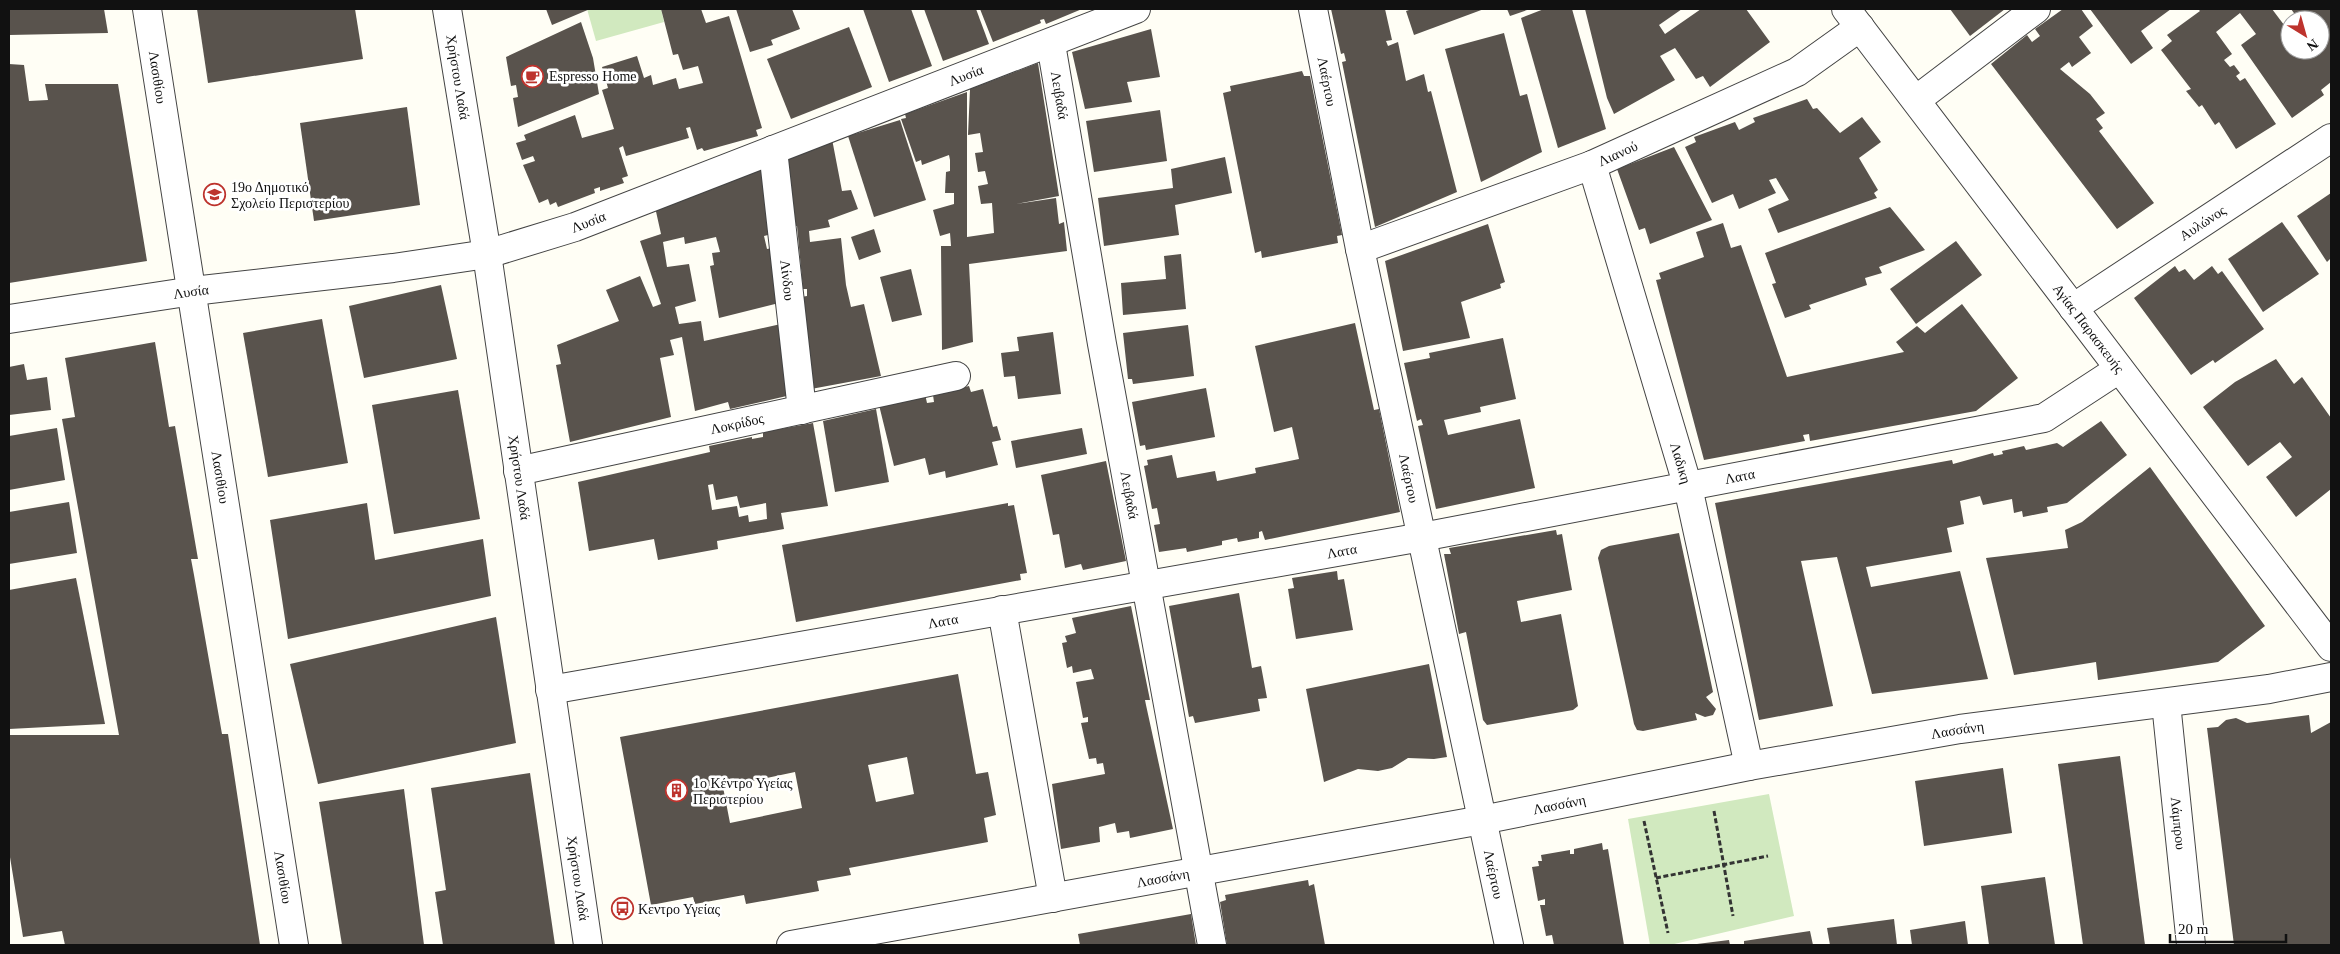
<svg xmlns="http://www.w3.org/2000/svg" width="2340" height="954" viewBox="0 0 2340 954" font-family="'Times New Roman',serif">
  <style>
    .green { fill: #d1e9bf }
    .building { fill: #59534d; fill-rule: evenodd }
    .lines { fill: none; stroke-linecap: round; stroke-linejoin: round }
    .street-casing { stroke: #444; stroke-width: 30 }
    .path { stroke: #333; stroke-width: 3; stroke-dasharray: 5 2.5; stroke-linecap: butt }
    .street { stroke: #fff; stroke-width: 28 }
    .labels { text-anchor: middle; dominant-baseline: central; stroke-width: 5; stroke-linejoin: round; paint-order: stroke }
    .street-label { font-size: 14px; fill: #111; stroke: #fff }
    .poi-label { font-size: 14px; fill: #111; stroke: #fff; text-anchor: start }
  </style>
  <rect width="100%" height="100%" fill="#fffef5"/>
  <!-- green -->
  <g class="green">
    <polygon points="587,9 661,9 664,22 596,41"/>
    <polygon points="1769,794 1794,916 1670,945 1650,945 1628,819"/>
  </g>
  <!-- building -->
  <g class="building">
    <polygon points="9,9 104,9 108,33 9,35"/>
    <polygon points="197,9 355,9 363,59 208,83"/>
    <polygon points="546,9 590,9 552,25"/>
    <polygon points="661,9 701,9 706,23 729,16 762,128 756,130 758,136 704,151 702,148 697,150 690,127 686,128 689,138 626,156 623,146 619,148 628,176 622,178 624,183 600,191 600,187 594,189 595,193 558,207 556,202 550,205 548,199 539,203 523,165 535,161 533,156 522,160 516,143 526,140 524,135 575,115 582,138 614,129 602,90 608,88 602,67 637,56 644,78 651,75 653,85 676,78 679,89 703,83 698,66 683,70 678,54 673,55"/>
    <polygon points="736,9 792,9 800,29 771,40 773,45 750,52"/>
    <polygon points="863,9 911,9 932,66 889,82"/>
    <polygon points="924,9 976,9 989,44 943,61"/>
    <polygon points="980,9 1082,9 1046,24 1044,19 1040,20 1041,23 993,42"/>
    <polygon points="1331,9 1385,9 1392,40 1386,41 1388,46 1398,42 1406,81 1424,74 1428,92 1431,91 1457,192 1375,227 1342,62 1346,61 1344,53 1341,54"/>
    <polygon points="1412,9 1484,9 1414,35 1406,11"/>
    <polygon points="1507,9 1530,9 1510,16"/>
    <polygon points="1544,9 1572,9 1606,129 1558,148 1521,18"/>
    <polygon points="1585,9 1682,9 1659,25 1665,34 1701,9 1746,9 1770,42 1710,87 1703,76 1696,79 1675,48 1660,56 1675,80 1614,114 1607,98"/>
    <polygon points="1950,9 2005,9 1970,36"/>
    <polygon points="2063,9 2081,9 2093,26 2079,37 2091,53 2072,67 2069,62 2060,69 2090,94 2105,113 2096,119 2103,128 2099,131 2154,203 2117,229 1991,64 2027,35 2032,42 2040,36 2035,29"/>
    <polygon points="2090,9 2171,9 2141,31 2153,48 2131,64"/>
    <polygon points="2198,9 2272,9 2290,33 2290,50 2320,50 2320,20 2299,20 2291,9 2331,9 2331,82 2321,90 2324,95 2292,118 2241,45 2256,34 2240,13 2216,32 2232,54 2224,60 2230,67 2234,65 2240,73 2236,76 2240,81 2245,78 2276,124 2236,149 2219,122 2215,125 2202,105 2199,107 2186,91 2191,89 2161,50 2172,41 2167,35 2200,11"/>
    <polygon points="581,22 593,58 599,94 518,127 513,98 518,97 516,85 511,86 506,57"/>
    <polygon points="849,27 872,87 791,119 767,59"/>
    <polygon points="1151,29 1160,77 1127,82 1132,102 1085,109 1072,52"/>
    <polygon points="1504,33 1520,96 1527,94 1542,152 1481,182 1445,49"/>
    <polygon points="1038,63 1059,196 1016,204 1056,198 1059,224 1064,222 1067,251 969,264 973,342 942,350 941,246 951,246 950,233 940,236 933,210 954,204 954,193 945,193 946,172 950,171 950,160 949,155 922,165 921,160 916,162 901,119 906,118 905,114 967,92 967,237 994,233 992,203 981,204 978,186 988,184 985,171 978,172 975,153 983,152 980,133 968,135 970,89"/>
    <polygon points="9,64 24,65 29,101 48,100 45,84 118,84 147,261 9,283"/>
    <polygon points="1302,71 1304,76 1310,76 1342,235 1337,236 1338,243 1262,258 1261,251 1255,253 1223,93 1231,91 1230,86"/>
    <polygon points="1807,99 1813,109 1817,108 1840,133 1862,117 1881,142 1859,158 1878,190 1874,193 1877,198 1778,233 1768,209 1789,200 1776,178 1769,180 1776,193 1739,209 1733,194 1712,203 1685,147 1696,142 1694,137 1735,122 1739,130 1755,122 1753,118"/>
    <polygon points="407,107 420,205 314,221 300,123"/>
    <polygon points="1160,110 1167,161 1094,172 1086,121"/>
    <polygon points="900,120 926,200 874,217 848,136"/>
    <polygon points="832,139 842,191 851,190 858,209 828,220 830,227 809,231 810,242 841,238 846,285 851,307 864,304 881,376 811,389 801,297 807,296 807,289 803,289 797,226 790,227 784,155"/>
    <polygon points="1674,147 1712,220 1650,244 1645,228 1639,230 1617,169"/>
    <polygon points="1225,157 1232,193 1175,205 1179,235 1104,246 1098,198 1173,188 1171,169"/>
    <polygon points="764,169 772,234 764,236 767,249 772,248 779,303 719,318 710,266 714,265 712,253 720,252 716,237 685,244 684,237 663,242 667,267 689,264 696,301 675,307 679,324 701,321 704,341 781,324 791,395 730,409 728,402 695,411 682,337 670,340 674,355 660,358 671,417 570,442 556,365 561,364 557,345 619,321 606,290 640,276 653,307 661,304 640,241 661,234 655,207"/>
    <polygon points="2331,193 2331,258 2327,262 2297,216"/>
    <polygon points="1890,207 1925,250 1879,267 1882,273 1865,278 1867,285 1809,305 1811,309 1785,318 1772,284 1776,283 1765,253"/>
    <polygon points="2282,222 2319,274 2263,312 2228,259"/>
    <polygon points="1723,223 1731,248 1741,245 1787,377 1904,352 1896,342 1917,326 1925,333 1962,304 2018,378 1976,411 1810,441 1809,434 1803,435 1805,441 1704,460 1656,280 1661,279 1659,273 1704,257 1696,232"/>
    <polygon points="1488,224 1505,282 1500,284 1501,288 1461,302 1470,338 1403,351 1385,261"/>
    <polygon points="874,229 881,252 859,260 851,237"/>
    <polygon points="1956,241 1982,275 1916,324 1890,289"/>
    <polygon points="1181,254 1186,309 1123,315 1121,283 1166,279 1164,256"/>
    <polygon points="2175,266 2179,272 2185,269 2194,280 2212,266 2218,274 2222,271 2264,329 2215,363 2213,360 2191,375 2134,298"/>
    <polygon points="911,269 922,315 892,322 880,277"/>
    <polygon points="441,285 457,359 364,378 349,306"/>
    <polygon points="322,319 348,463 268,477 243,333"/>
    <polygon points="1355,323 1374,410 1379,409 1400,512 1265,540 1262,531 1259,532 1259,538 1238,542 1237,538 1222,541 1222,545 1187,552 1186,548 1159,552 1154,525 1160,524 1157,508 1152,509 1144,466 1148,465 1147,460 1172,455 1177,478 1215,471 1217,481 1256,473 1255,468 1299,459 1292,427 1274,432 1255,346"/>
    <polygon points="1188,325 1194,376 1133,384 1132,379 1128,379 1123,333"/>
    <polygon points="1053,332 1061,394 1018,399 1015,376 1004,377 1001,353 1019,351 1017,337"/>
    <polygon points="1503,338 1516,399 1480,407 1481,412 1444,420 1448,435 1520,419 1535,488 1436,509 1418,426 1423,425 1421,419 1417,421 1404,363 1430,358 1429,353"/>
    <polygon points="155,342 169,427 175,426 198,559 191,559 194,575 222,734 228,734 260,945 65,945 62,931 23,937 9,851 9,735 119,735 62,419 75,417 65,358"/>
    <polygon points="2276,359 2294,384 2302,377 2331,418 2331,489 2296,517 2266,477 2292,457 2280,442 2248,466 2203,407 2235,382"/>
    <polygon points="24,364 27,380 47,377 51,410 9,415 9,367"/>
    <polygon points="969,386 971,392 983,389 993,427 997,426 1001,440 992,442 998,465 946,478 945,471 929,475 925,458 894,466 879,405 925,394 927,403 934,402 933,395"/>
    <polygon points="1206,388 1215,437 1146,450 1145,445 1140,446 1132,402"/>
    <polygon points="458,390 480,519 394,534 372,405"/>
    <polygon points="876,409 889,482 835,492 823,421"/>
    <polygon points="2101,421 2127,455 2067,503 2047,507 2048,512 2023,517 2022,511 2014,513 2012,499 1983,505 1980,496 1960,501 1964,524 1947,528 1952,552 1866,567 1871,587 1960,571 1988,679 1872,694 1837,557 1801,561 1833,706 1759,720 1715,503 1952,460 1953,464 1993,453 1994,456 2003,454 2002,451 2024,446 2026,450 2057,443 2063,447"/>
    <path d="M813,423L828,506L781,513L784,529L717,541L718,549L658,560L654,539L589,551L578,482L710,452L709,446L752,437V439L763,437V432ZM713,484L716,500L737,496L740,508L766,503L767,519L749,522L748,515L739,517L737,506L712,510L708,485Z"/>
    <polygon points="57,428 65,480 9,490 9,436"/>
    <polygon points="1082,428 1087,454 1016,468 1011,441"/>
    <polygon points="1106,461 1126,561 1083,570 1081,564 1065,568 1059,534 1053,535 1041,475"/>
    <polygon points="2150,467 2265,626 2218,662 2098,680 2096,662 2014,675 1986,558 2068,548 2065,530 2082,522"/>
    <polygon points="69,502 77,553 9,564 9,512"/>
    <polygon points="367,503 375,560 483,539 491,596 288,639 270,520"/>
    <polygon points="1008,503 1008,506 1014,505 1027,573 1020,574 1021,580 796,622 782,545"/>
    <polygon points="1556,530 1557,535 1562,534 1572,590 1517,601 1521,622 1561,614 1578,706 1573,710 1487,725 1483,720 1466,632 1459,634 1444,554 1451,554 1449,548"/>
    <polygon points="1679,533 1713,692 1706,697 1716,709 1713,715 1705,717 1695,713 1697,720 1643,731 1637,730 1634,724 1598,558 1601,550 1609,546"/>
    <polygon points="1337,571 1338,580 1344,579 1353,630 1296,639 1288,589 1294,588 1292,578"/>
    <polygon points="76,578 105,724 9,729 9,590"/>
    <polygon points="1239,593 1252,668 1261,666 1267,698 1258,699 1260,711 1195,723 1193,716 1189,717 1169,606"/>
    <polygon points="1131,606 1150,700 1145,700 1146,705 1173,829 1130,838 1129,831 1117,833 1115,823 1099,827 1100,842 1061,849 1052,784 1105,774 1103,763 1097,764 1096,758 1089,759 1081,723 1088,722 1088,717 1083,718 1076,682 1094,679 1091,669 1073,673 1072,666 1067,668 1062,643 1067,642 1065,636 1076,633 1072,618"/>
    <polygon points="496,617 516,743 318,784 290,664"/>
    <polygon points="1429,664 1447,757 1434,759 1408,758 1392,768 1378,771 1358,769 1324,782 1306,689"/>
    <path d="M958,674L976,774L988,772L996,815L984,818L988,842L849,868L851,875L817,881L819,891L746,904L744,895L695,904L693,897L651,905L620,737ZM907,757L914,794L876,802L868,765ZM795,772L802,808L730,823L723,787Z"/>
    <polygon points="2309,715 2311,733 2331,722 2331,945 2234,945 2207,728 2218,727 2226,720 2236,718 2247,723"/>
    <polygon points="2120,756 2145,945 2083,945 2058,764"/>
    <polygon points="2003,768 2012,833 1924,846 1915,781"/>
    <polygon points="530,773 555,945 443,945 435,892 446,890 431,788"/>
    <polygon points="404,789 424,945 342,945 319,802"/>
    <polygon points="1602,843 1603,850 1608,849 1624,945 1554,945 1552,935 1546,936 1540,905 1545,905 1545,899 1538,901 1532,867 1539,866 1538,861 1542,861 1541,855 1570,850 1570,854 1574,854 1574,849"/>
    <polygon points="2045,877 2055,945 1989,945 1981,886"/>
    <polygon points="1308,880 1309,886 1314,884 1325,945 1227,945 1220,902 1226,900 1225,895"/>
    <polygon points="1191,914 1196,945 1080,945 1078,934"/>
    <polygon points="1894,919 1897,945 1830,945 1827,928"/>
    <polygon points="1965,921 1968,945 1912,945 1910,930"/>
    <polygon points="1810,931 1813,945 1744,945 1744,941"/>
    <polygon points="1729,940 1730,945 1698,945 1697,944"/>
  </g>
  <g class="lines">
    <defs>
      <g id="street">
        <path id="s1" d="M147,9L294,945"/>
        <path id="s2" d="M447,9L487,254L588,945"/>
        <path id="s3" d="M1313,9L1360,249L1509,945"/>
        <path id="s4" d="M1846,9L2331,647"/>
        <path id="s5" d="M1051,44L1102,344L1212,945"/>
        <polyline points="1916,100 2036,9"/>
        <path id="s6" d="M773,150L802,410"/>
        <path id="s7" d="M1592,165L1688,487L1749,766"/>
        <path id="s8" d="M1360,249L1592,165L1797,72L1860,27"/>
        <path id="s9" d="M2073,308L2331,138"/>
        <path id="s10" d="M9,319L193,291L393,268L487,254L575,227L1136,9"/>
        <path id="s11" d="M518,471L956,376"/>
        <polyline points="1002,610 1053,898"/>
        <path id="s12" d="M550,690L1422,537L2044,418L2119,369"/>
        <path id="s13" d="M2166,703L2191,945"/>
        <path id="s14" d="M791,945L1482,820L1749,766L1960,729L2269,689L2331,677"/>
      </g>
    </defs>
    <!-- street casing -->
    <use href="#street" class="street-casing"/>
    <!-- path -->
    <g class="path">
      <polyline points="1714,811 1733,916"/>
      <polyline points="1644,821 1668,933"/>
      <polyline points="1656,878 1768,856"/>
    </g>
    <!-- street -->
    <use href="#street" class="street"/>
  </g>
  <!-- icons -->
  <defs>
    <symbol id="cafe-ring" viewBox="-11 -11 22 22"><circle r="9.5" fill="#fff" stroke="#bd332d" stroke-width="1.5"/><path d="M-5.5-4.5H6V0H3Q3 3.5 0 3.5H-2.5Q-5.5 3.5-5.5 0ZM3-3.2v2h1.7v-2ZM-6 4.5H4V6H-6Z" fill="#bd332d"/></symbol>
    <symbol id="school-ring" viewBox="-11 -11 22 22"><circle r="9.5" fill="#fff" stroke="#bd332d" stroke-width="1.5"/><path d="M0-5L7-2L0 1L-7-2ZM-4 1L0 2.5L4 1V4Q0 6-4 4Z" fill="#bd332d"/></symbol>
    <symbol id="building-ring" viewBox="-11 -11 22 22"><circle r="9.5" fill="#fff" stroke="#bd332d" stroke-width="1.5"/><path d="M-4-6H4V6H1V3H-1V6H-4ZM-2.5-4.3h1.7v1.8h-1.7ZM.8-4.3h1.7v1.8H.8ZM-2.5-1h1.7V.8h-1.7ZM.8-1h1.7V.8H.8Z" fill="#bd332d"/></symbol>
    <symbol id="bus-ring" viewBox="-11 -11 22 22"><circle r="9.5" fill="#fff" stroke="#bd332d" stroke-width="1.5"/><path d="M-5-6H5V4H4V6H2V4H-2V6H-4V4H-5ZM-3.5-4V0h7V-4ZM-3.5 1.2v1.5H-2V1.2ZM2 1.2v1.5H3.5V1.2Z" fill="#bd332d"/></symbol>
  </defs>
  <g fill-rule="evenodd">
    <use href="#cafe-ring" x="520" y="64" width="25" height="25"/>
    <use href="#school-ring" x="202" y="182" width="25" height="25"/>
    <use href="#building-ring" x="664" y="778" width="25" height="25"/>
    <use href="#bus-ring" x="610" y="896" width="25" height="25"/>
  </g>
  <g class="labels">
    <!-- street labels -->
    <g class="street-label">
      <text stroke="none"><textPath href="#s2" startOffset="69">Χρήστου Λαδά</textPath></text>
      <text stroke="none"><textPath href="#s10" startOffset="994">Λυσία</textPath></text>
      <text stroke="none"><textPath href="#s1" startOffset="69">Λασιθίου</textPath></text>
      <text stroke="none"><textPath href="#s3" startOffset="74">Λαέρτου</textPath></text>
      <text stroke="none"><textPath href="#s5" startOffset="52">Λειβαδά</textPath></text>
      <text stroke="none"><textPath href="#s8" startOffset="275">Λιανού</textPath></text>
      <text stroke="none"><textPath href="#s10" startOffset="589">Λυσία</textPath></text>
      <text stroke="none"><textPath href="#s9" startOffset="155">Αυλώνος</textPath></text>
      <text stroke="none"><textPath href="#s6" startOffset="131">Λίνδου</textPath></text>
      <text stroke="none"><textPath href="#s10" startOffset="184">Λυσία</textPath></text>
      <text stroke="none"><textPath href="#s4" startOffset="401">Αγίας Παρασκευής</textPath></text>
      <text stroke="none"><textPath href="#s11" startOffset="224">Λοκρίδος</textPath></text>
      <text stroke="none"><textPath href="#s7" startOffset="311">Λαδικη</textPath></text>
      <text stroke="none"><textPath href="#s1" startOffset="474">Λασιθίου</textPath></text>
      <text stroke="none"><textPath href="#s2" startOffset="474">Χρήστου Λαδά</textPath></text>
      <text stroke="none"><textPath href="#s3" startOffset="479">Λαέρτου</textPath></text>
      <text stroke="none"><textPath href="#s12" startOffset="1209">Λατα</textPath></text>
      <text stroke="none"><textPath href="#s5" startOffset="458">Λειβαδά</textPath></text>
      <text stroke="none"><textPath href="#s12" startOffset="804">Λατα</textPath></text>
      <text stroke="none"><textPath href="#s12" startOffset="399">Λατα</textPath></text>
      <text stroke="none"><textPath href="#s14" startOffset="1186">Λασσάνη</textPath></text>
      <text stroke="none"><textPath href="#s14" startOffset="781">Λασσάνη</textPath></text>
      <text stroke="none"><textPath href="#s13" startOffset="121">Λάμπρου</textPath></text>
      <text stroke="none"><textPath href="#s3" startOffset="884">Λαέρτου</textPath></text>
      <text stroke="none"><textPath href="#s1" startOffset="879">Λασιθίου</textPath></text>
      <text stroke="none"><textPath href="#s2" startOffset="879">Χρήστου Λαδά</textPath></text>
      <text stroke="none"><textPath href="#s14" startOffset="378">Λασσάνη</textPath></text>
    </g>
    <!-- poi labels -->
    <g class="poi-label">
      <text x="549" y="76">Espresso Home</text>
      <text x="231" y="187">19ο Δημοτικό<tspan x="231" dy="16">Σχολείο Περιστερίου</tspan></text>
      <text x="693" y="783">1ο Κέντρο Υγείας<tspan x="693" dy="16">Περιστερίου</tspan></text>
      <text x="638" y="909">Κεντρο Υγείας</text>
    </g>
  </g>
  <!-- border -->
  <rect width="2340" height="954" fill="none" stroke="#111111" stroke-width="20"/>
  <!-- north arrow -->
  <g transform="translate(2305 35) rotate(143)"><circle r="24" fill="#ffffff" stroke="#a0a0a0"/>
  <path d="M0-4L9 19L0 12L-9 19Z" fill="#bd332d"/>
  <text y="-8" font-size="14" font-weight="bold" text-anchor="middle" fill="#111111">N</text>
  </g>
  <!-- scale -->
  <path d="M2170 934v8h116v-8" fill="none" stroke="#111111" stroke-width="2.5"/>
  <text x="2178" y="934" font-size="15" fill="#111111" stroke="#ffffff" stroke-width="4" paint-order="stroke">20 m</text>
</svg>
